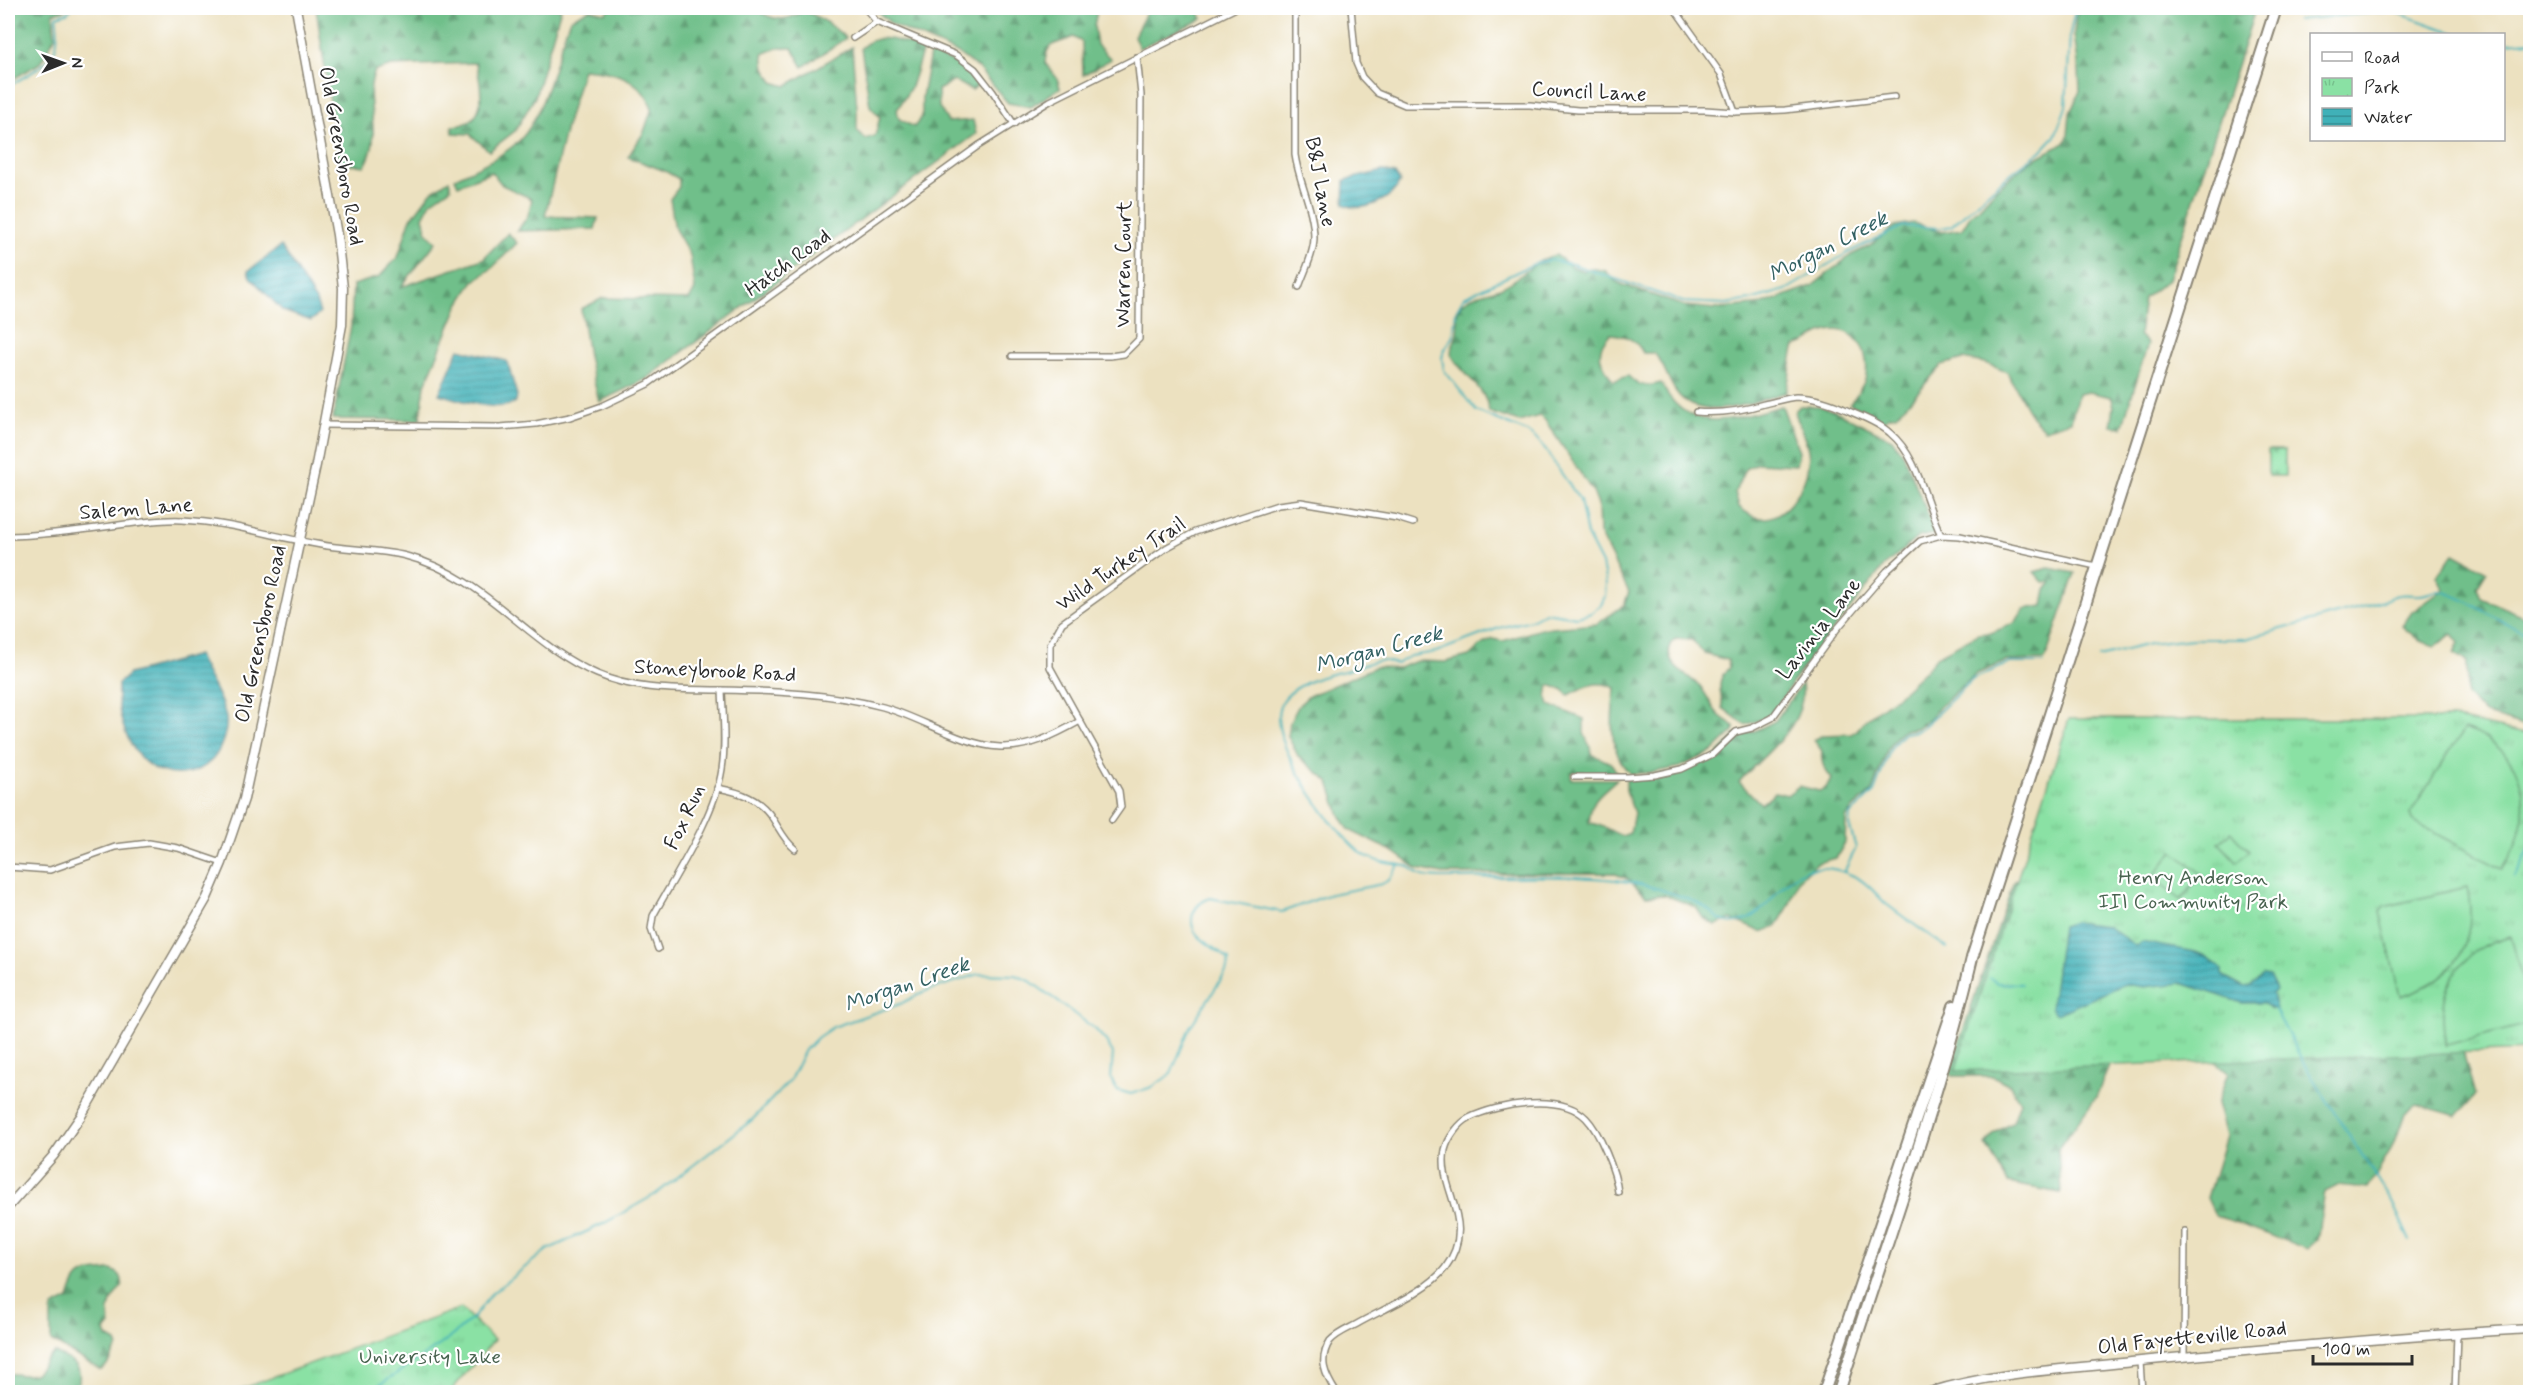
<svg xmlns="http://www.w3.org/2000/svg" width="2538" height="1400" viewBox="0 0 2538 1400" font-family="Mynerve,sans-serif">
  <style>
    .forest { fill: url(#forest-firs); stroke: #4d755a; stroke-width: 1.5 }
    .cemetery { fill: url(#cemetery-stones); stroke: #5a8668; stroke-width: 1.5 }
    .park { fill: url(#park-tufts); stroke: #5a8668; stroke-width: 1.5 }
    .garden { fill: #8ae1a4; stroke: #5a8668; stroke-width: 1.5 }
    .water { fill: url(#water-rules); stroke: #366e72; stroke-width: 1.5 }
    .lines { fill: none; stroke-linecap: round; stroke-linejoin: round }
    .stream { stroke: #40b1b8; stroke-width: 2 }
    .street-casing { stroke: #8c8676; stroke-width: 8 }
    .secondary-casing { stroke: #8c8676; stroke-width: 11 }
    .highway-casing { stroke: #8c8676; stroke-width: 14 }
    .street { stroke: #fff; stroke-width: 5 }
    .secondary { stroke: #fff; stroke-width: 8 }
    .highway { stroke: #fff; stroke-width: 10 }
    .labels { text-anchor: middle; dominant-baseline: central; stroke-width: 4.5; stroke-linejoin: round; paint-order: stroke }
    .street-label { font-size: 21px; fill: #2b2b2b; stroke: #fff }
    .park-label { font-size: 21px; fill: #48624f; stroke: #fff }
    .water-label { font-size: 22px; font-style: italic; fill: #336163; stroke: #fff }
  </style>
  <defs>
    <pattern id="forest-firs" width="22" height="20" patternUnits="userSpaceOnUse" patternTransform="scale(1.5)"><rect width="22" height="20" fill="#6fbf8a"/><path d="M5 1l3.5 6h-7zM16 11l3.5 6h-7z" fill="#5b9b71"/></pattern>
    <pattern id="cemetery-stones" width="16" height="16" patternUnits="userSpaceOnUse" patternTransform="scale(1.5)"><rect width="16" height="16" fill="#8ae1a4"/><path d="M2 7V4a2 2 0 0 1 4 0v3zM10 15v-3a2 2 0 0 1 4 0v3z" fill="#77c18d"/></pattern>
    <pattern id="park-tufts" width="24" height="20" patternUnits="userSpaceOnUse" patternTransform="scale(1.5)"><rect width="24" height="20" fill="#8ae1a4"/><path d="M3 7l-1-3M5 7V3M7 7l1-3M15 17l-1-3M17 17v-4M19 17l1-3" fill="none" stroke="#77c18d"/></pattern>
    <pattern id="water-rules" width="6" height="5" patternUnits="userSpaceOnUse" patternTransform="scale(1.5)"><rect width="6" height="5" fill="#40b1b8"/><path d="M0 2.5h6" fill="none" stroke="#369096"/></pattern>
  </defs>
  <rect width="100%" height="100%" fill="#fff"/>
  <filter id="ink" filterUnits="userSpaceOnUse"><feTurbulence type="fractalNoise" baseFrequency=".0167" numOctaves="2"/><feDisplacementMap in="SourceGraphic" scale="12" xChannelSelector="R" yChannelSelector="G"/><feConvolveMatrix kernelMatrix="1 2 1 2 8 2 1 2 1" color-interpolation-filters="sRGB"/></filter>
  <filter id="wash" filterUnits="userSpaceOnUse"><feTurbulence type="fractalNoise" baseFrequency=".008" numOctaves="4" result="noise"/><feDisplacementMap in="SourceGraphic" scale="24" xChannelSelector="R" yChannelSelector="G"/><feGaussianBlur stdDeviation="1.35" result="paint"/><feColorMatrix in="noise" values="0 0 0 0 0 0 0 0 0 0 0 0 0 0 0 0 0 1.4 0 .05"/><feComposite in="paint" operator="in"/></filter>
  <g filter="url(#wash)">
    <rect width="100%" height="100%" fill="#ece1c0"/>
    <!-- forest -->
    <g class="forest">
      <polygon points="8,8 67,8 64,10 53,13 55,36 48,50 40,63 8,82"/>
      <path d="M316,8H561L535,97L515,131L489,151L470,134L453,133L452,126C489,125 482,88 476,63L392,66L375,71C361,102 385,133 365,166L339,163Z"/>
      <path d="M611,8H764L762,13C778,22 788,20 804,11C821,17 833,26 846,38L803,67L792,48H777L763,54L765,69L773,82L786,86L852,47L857,108V130L865,139L875,136L880,117L870,106L861,48C879,30 902,42 923,49L911,87L897,110L899,119L914,127L922,117V97L930,54C951,60 966,66 979,84L972,90L954,81L938,90L939,107L948,122L973,120L976,134L646,379L599,402L588,356L581,309L603,298L689,300L695,289L690,255L675,229L670,199L679,187V179L665,171L628,157L644,132L652,108C640,77 614,71 583,69L566,127L545,216L598,218L595,229L517,231L528,216L532,199L502,185L492,172L458,185L455,178C478,167 502,157 520,140C544,116 557,52 570,19L590,9L605,13Z"/>
      <path d="M873,8H1106L1097,11L1094,26L1097,45L1111,59L1083,75L1082,42L1073,37C1056,46 1047,39 1045,63L1057,78L1060,88L1031,107L1008,103L978,68L957,53L893,25Z"/>
      <polygon points="1140,8 1160,8 1163,13 1185,8 1197,8 1202,19 1139,48 1134,36 1146,13"/>
      <path d="M2081,8H2219L2237,13H2254L2168,280L2144,298L2139,335L2148,344L2122,427L2111,426L2114,407L2112,397L2088,392L2078,394L2071,421L2044,429L2032,417L2007,372L1985,363L1963,359L1942,365L1898,414L1888,417L1883,421L1850,404C1855,396 1865,385 1866,376C1870,350 1854,323 1824,332C1819,333 1813,338 1808,341C1805,343 1798,344 1795,347C1792,350 1789,383 1786,392C1755,401 1701,425 1677,393C1667,380 1666,366 1654,353H1643C1636,339 1625,335 1610,334C1593,351 1601,364 1613,381L1628,376C1639,387 1647,387 1661,383C1689,439 1735,418 1782,406L1799,452L1796,465L1757,463L1745,469L1735,492L1739,507C1743,510 1749,515 1755,517C1787,526 1813,477 1808,450C1805,437 1798,424 1795,411L1800,406H1818L1835,411L1892,439L1903,454L1936,534L1918,537L1884,566L1799,673L1771,716L1745,725L1723,708C1721,693 1715,679 1729,668L1728,660L1705,654L1692,640L1675,639C1656,661 1688,674 1700,687C1708,695 1711,707 1719,715C1724,720 1730,722 1734,727V731L1712,752L1680,767L1654,772L1630,774C1608,750 1611,718 1615,688C1598,679 1585,686 1569,695L1562,689L1549,685L1547,697L1549,705L1584,719V733L1593,755L1611,763L1617,773L1571,772V779H1617C1600,795 1591,797 1589,823C1602,824 1610,831 1622,836L1630,833L1634,813L1626,790V780L1682,772L1715,757L1736,735L1755,731L1775,721L1802,684C1808,727 1763,753 1739,782L1761,804L1775,792L1787,795L1799,786L1819,791L1825,789L1832,779C1825,770 1820,763 1822,751L1814,740L1823,735L1851,734L1857,730L1866,719L1902,692L1928,668L1937,656L1978,634L1991,633L2015,623L2024,609L2043,606L2046,590L2052,582H2043L2034,572L2049,568L2075,573L2045,660L2007,661L1976,674L1939,707L1929,719L1916,728L1904,730L1896,737L1888,748L1872,791L1852,809L1846,818L1845,843L1836,858L1817,863L1799,879L1789,906L1776,927L1761,932L1731,919L1716,925L1703,918L1696,907L1665,895L1646,896L1628,879L1613,873L1443,874L1418,869L1394,852L1349,830L1340,815L1329,782L1298,756L1288,736L1290,722L1299,705L1309,696L1375,667L1399,668L1417,661L1445,662L1469,656L1483,644L1493,639L1503,641L1541,629L1597,624L1624,605L1629,592L1599,533L1598,505L1593,492L1545,420L1539,416L1519,422L1489,412C1486,386 1462,376 1451,354C1452,346 1456,339 1457,331C1459,323 1455,315 1459,308C1466,295 1488,293 1500,288C1521,280 1534,259 1556,255L1572,267L1584,271L1590,268L1606,271L1615,281L1623,285L1684,306L1715,309L1763,304L1812,286L1851,255L1870,246L1895,226L1913,223L1943,232L1962,229L1971,214L1980,207L1997,188L2029,162L2065,143L2068,136L2070,113L2080,91L2079,70L2074,34L2076,16Z"/>
      <polygon points="449,180 451,188 431,202 423,217 427,232 436,242 401,287 483,259 508,233 517,243 492,268 473,282 458,306 425,385 420,420 333,419 351,326 353,285 379,277 398,257 410,220 431,192"/>
      <polygon points="2454,553 2487,571 2477,587 2481,598 2530,619 2530,728 2485,714 2467,696 2467,661 2454,654 2459,643 2452,634 2436,646 2420,641 2402,626 2412,612 2444,589 2437,576"/>
      <polygon points="2022,879 2462,1048 2475,1095 2457,1116 2416,1104 2405,1113 2394,1145 2368,1189 2337,1186 2325,1192 2317,1240 2307,1249 2215,1215 2207,1198 2226,1136 2217,1103 2228,1073 2205,1052 2121,1038 2096,1097 2058,1150 2061,1193 2008,1183 1986,1145 1993,1134 2013,1122 2020,1102 2010,1085 1993,1076 1952,1076 1949,1072 2014,881"/>
      <path d="M111,1270C120,1273 123,1277 122,1286C111,1299 106,1307 110,1325L105,1331L107,1337L116,1342L118,1347L106,1366L101,1370L51,1341V1312L53,1307L69,1299C77,1270 83,1273 111,1270Z"/>
      <path d="M55,1353C77,1364 85,1367 76,1392H8V1374C16,1373 26,1377 34,1374C42,1371 43,1358 55,1353Z"/>
    </g>
    <!-- cemetery -->
    <rect class="cemetery" x="2268" y="450" width="17" height="26"/>
    <!-- park -->
    <g class="park">
      <polygon points="2069,719 2457,719 2530,735 2530,1050 1955,1071"/>
      <polygon points="461,1308 494,1340 450,1392 233,1392"/>
    </g>
    <!-- garden -->
    <g class="garden">
      <path d="M2464,729C2531,749 2538,818 2502,869L2412,821L2410,814Z"/>
      <polygon points="2231,832 2249,851 2237,862 2219,843"/>
      <polygon points="2173,851 2202,874 2181,900 2153,877"/>
      <path d="M2467,887C2479,942 2455,981 2400,996L2380,912L2384,907Z"/>
      <path d="M2511,936L2530,1010L2529,1024L2446,1045C2435,992 2456,949 2511,936Z"/>
    </g>
    <!-- water -->
    <g class="water">
      <path d="M1383,171L1395,174L1400,182C1392,200 1362,214 1344,204L1345,180Z"/>
      <polygon points="281,246 316,301 320,313 311,321 283,311 250,277 248,271"/>
      <path d="M459,349L507,361L517,395L516,402C498,414 458,399 439,394Z"/>
      <path d="M198,655C206,676 221,695 226,717C228,728 224,739 220,748C206,779 162,783 140,757C124,739 116,708 118,684L129,674Z"/>
      <polygon points="2074,922 2107,926 2136,946 2141,942 2195,952 2206,956 2222,969 2222,975 2244,987 2250,986 2263,975 2269,976 2276,990 2272,994 2276,1009 2271,1009 2264,1003 2242,1003 2181,983 2144,987 2125,984 2057,1014 2053,1012 2051,1008 2062,926"/>
    </g>
    <g class="lines">
      <!-- stream -->
      <g class="stream">
        <polyline points="2216,8 2258,9"/>
        <polyline points="2297,20 2392,11 2457,34"/>
        <polyline points="2504,43 2530,41"/>
        <path d="M8,87C40,65 64,64 56,16L67,13L72,8"/>
        <path d="M2099,657L2149,644L2192,639H2245L2384,601C2400,592 2403,595 2420,595C2426,595 2432,591 2438,591C2461,593 2504,626 2530,635"/>
        <polyline points="1844,872 1856,848 1849,825 1850,815 1874,792 1890,750 1897,740 1904,733 1917,731 1924,726 1973,679 2010,663 2043,663"/>
        <polyline points="2514,878 2530,849"/>
        <path d="M1947,948C1927,933 1905,919 1885,903C1876,894 1866,881 1854,876C1775,841 1781,929 1726,922C1717,920 1709,909 1700,904C1685,897 1657,888 1640,884C1580,872 1502,878 1440,878C1434,877 1424,878 1418,874C1414,871 1412,867 1407,866C1391,863 1374,863 1360,852C1334,832 1263,737 1281,704C1290,686 1321,676 1340,672C1352,670 1369,661 1379,661C1385,660 1392,663 1397,664L1410,656L1436,652L1499,628L1531,620L1545,612L1577,617L1591,613L1601,605L1605,596L1606,584L1602,564L1587,535L1580,500L1539,441L1527,432L1476,411L1444,370L1442,358L1444,350L1453,337L1456,311L1464,297L1534,264L1549,260L1572,264L1683,302L1726,304L1750,300L1786,290L1849,252L1903,226L1941,228L1951,226L2006,177L2041,151L2055,136L2066,107L2070,34L2074,15L2078,8"/>
        <polyline points="1990,978 1997,983 2021,984"/>
        <polyline points="2274,1008 2307,1069 2392,1202 2410,1241"/>
        <path d="M369,1392L447,1340L474,1317L491,1294L547,1250L603,1224L656,1194L752,1120L790,1080L805,1050L818,1037L833,1027L900,1004L923,992L979,974L1015,975L1030,981L1095,1029L1106,1041L1113,1053L1111,1079L1117,1090L1131,1094L1152,1087L1171,1074L1190,1027L1226,972L1229,960C1215,945 1186,938 1193,914C1196,905 1202,901 1210,898L1282,912L1331,894L1382,884L1389,880L1398,866"/>
      </g>
    </g>
  </g>
  <g filter="url(#ink)">
    <g class="lines">
      <defs>
        <g id="street">
          <polyline points="865,8 877,22 956,55 975,69 993,92 1014,124"/>
          <path d="M1295,8V155C1299,183 1314,209 1314,238C1314,254 1304,272 1299,287"/>
          <polyline points="1351,8 1356,63 1362,77 1377,93 1405,105 1530,105 1578,110 1705,110 1735,112 1785,110 1894,97"/>
          <polyline points="1674,8 1721,74 1735,112"/>
          <polyline points="853,38 877,22"/>
          <polyline points="1012,356 1110,356 1124,354 1139,339 1141,95 1137,57"/>
          <path d="M1696,412C1720,414 1741,411 1764,404C1774,402 1786,398 1796,397C1813,397 1834,404 1849,411C1863,417 1879,423 1890,433C1919,457 1925,503 1941,535"/>
          <polyline points="324,425 500,427 536,424 570,417 602,406 648,384 978,146 1050,101 1236,8"/>
          <path d="M8,536C42,536 91,529 126,524C144,522 164,519 182,520C228,522 271,536 316,544C346,550 376,549 406,556C486,576 526,644 597,674C636,691 679,689 720,690C775,691 829,693 883,707C922,718 961,745 1000,747C1030,748 1055,735 1080,721"/>
          <polyline points="1574,777 1628,777 1655,775 1682,769 1713,754 1736,732 1752,728 1772,718 1837,629 1887,571 1920,541 1941,535 1960,536 2096,566"/>
          <path d="M717,788C740,792 760,798 773,819C780,830 785,841 795,849"/>
          <polyline points="1112,820 1121,807 1119,791 1050,667 1050,645 1062,623 1166,548 1195,532 1278,505 1301,502 1397,518 1413,523"/>
          <polyline points="8,867 50,870 115,847 149,843 178,848 222,863"/>
          <path d="M658,949L651,929L653,916C676,874 715,816 722,769C726,743 723,716 722,690"/>
          <polyline points="2184,1357 2185,1231"/>
          <polyline points="2140,1362 2142,1392"/>
          <path d="M1336,1392C1325,1375 1318,1360 1330,1341C1337,1333 1348,1329 1357,1324C1383,1309 1427,1292 1445,1268C1479,1222 1437,1190 1445,1150C1448,1138 1459,1123 1469,1118C1498,1104 1561,1092 1586,1118C1600,1132 1616,1173 1618,1192"/>
          <polyline points="2455,1392 2457,1333"/>
        </g>
        <g id="secondary">
          <polyline points="8,1207 54,1155 81,1116 207,898 222,863 244,799 316,465 342,325 343,288 337,235 296,8"/>
          <path d="M1930,1392C1997,1371 2071,1369 2141,1361C2271,1348 2400,1336 2530,1329"/>
        </g>
        <g id="highway">
          <polyline points="1824,1392 1954,1006"/>
          <path d="M1839,1392C1884,1248 1937,1106 1972,958L2276,8"/>
        </g>
      </defs>
      <!-- street casing -->
      <use href="#street" class="street-casing"/>
      <!-- secondary casing -->
      <use href="#secondary" class="secondary-casing"/>
      <!-- highway casing -->
      <use href="#highway" class="highway-casing"/>
      <!-- street -->
      <use href="#street" class="street"/>
      <!-- secondary -->
      <use href="#secondary" class="secondary"/>
      <!-- highway -->
      <use href="#highway" class="highway"/>
    </g>
  </g>
  <g class="labels">
    <!-- street labels -->
    <g class="street-label">
      <text transform="translate(1589 92) rotate(3)">Council Lane</text>
      <text transform="translate(341 156) rotate(80)">Old Greensboro Road</text>
      <text transform="translate(1320 182) rotate(79)">B&amp;J Lane</text>
      <text transform="translate(788 263) rotate(-36)">Hatch Road</text>
      <text transform="translate(1124 264) rotate(-89)">Warren Court</text>
      <text transform="translate(136 509) rotate(-4)">Salem Lane</text>
      <text transform="translate(1121 564) rotate(-34)">Wild Turkey Trail</text>
      <text transform="translate(1819 629) rotate(-52)">Lavinia Lane</text>
      <text transform="translate(261 634) rotate(-78)">Old Greensboro Road</text>
      <text transform="translate(715 671) rotate(3)">Stoneybrook Road</text>
      <text transform="translate(685 817) rotate(-65)">Fox Run</text>
      <text transform="translate(2192 1338) rotate(-6)">Old Fayetteville Road</text>
    </g>
    <!-- park labels -->
    <g class="park-label">
      <text x="2193" y="878">Henry Anderson<tspan x="2193" dy="24">III Community Park</tspan></text>
      <text x="430" y="1357">University Lake</text>
    </g>
    <!-- water labels -->
    <g class="water-label">
      <text transform="translate(1828 247) rotate(-27)">Morgan Creek</text>
      <text transform="translate(1379 650) rotate(-15)">Morgan Creek</text>
      <text transform="translate(907 985) rotate(-19)">Morgan Creek</text>
    </g>
  </g>
  <!-- margin -->
  <rect width="2538" height="1400" fill="none" stroke="#fff" stroke-width="30"/>
  <!-- legend -->
  <rect x="2310" y="33" width="195" height="108" fill="#ffffff" stroke="#aaaaaa" stroke-width="1.5"/>
  <rect x="2322" y="52" width="30" height="9" fill="#ffffff" stroke="#aaaaaa" stroke-width="1.5"/>
  <text x="2364" y="63" font-size="18" fill="#2b2b2b">Road</text>
  <rect x="2322" y="78" width="30" height="18" fill="url(#park-tufts)" stroke="#aaaaaa" stroke-width="1.5"/>
  <text x="2364" y="93" font-size="18" fill="#2b2b2b">Park</text>
  <rect x="2322" y="108" width="30" height="18" fill="url(#water-rules)" stroke="#aaaaaa" stroke-width="1.5"/>
  <text x="2364" y="123" font-size="18" fill="#2b2b2b">Water</text>
  <!-- north arrow -->
  <g transform="translate(63 63) rotate(89)" stroke="#ffffff" stroke-width="4.5" paint-order="stroke">
  <path d="M0-4.5L10 22L0 15L-10 22Z" fill="#2b2b2b"/>
  <text y="-9" font-size="16" font-weight="bold" text-anchor="middle" fill="#2b2b2b">N</text>
  </g>
  <!-- scale -->
  <path d="M2313 1355v9h99v-9" fill="none" stroke="#2b2b2b" stroke-width="3"/>
  <text x="2322" y="1355" font-size="18" fill="#2b2b2b" stroke="#ffffff" stroke-width="4.5" paint-order="stroke">100 m</text>
</svg>
